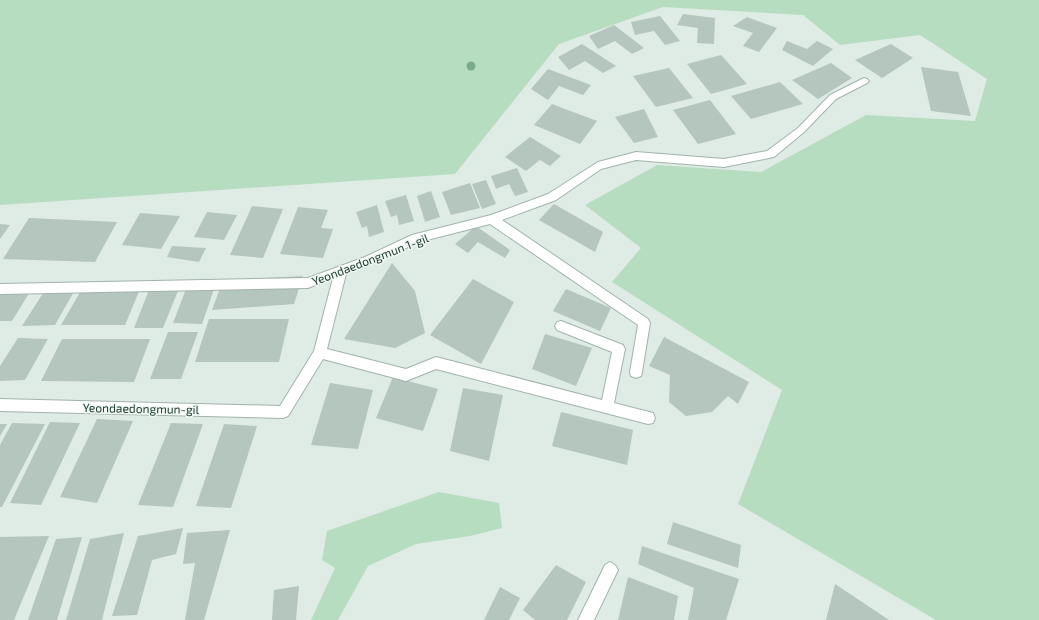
<svg xmlns="http://www.w3.org/2000/svg" width="1039" height="620" viewBox="0 0 1039 620" font-family="'Exo 2',sans-serif">
  <style>
    .green { fill: #b7ddc0 }
    .building { fill: #b5c6be }
    .lines { fill: none; stroke-linecap: round; stroke-linejoin: round }
    .minor-casing { stroke: #a2b3ac; stroke-width: 2 }
    .minor { fill: #fff; fill-rule: evenodd }
    .tree { fill: #7baa8c }
    .labels { text-anchor: middle; dominant-baseline: central; stroke-width: 3; stroke-linejoin: round; paint-order: stroke }
    .street-label { font-size: 12px; fill: #203c33; stroke: #f0f8f3 }
  </style>
  <rect width="100%" height="100%" fill="#dfebe5"/>
  <!-- green -->
  <g class="green">
    <polygon points="0,0 1039,0 1039,620 936,620 738,504 782,390 612,282 641,248 585,205 657,165 761,172 866,115 975,121 987,79 920,35 840,45 803,15 663,7 559,44 455,174 0,205"/>
    <polygon points="439,492 499,503 502,528 470,536 416,544 368,566 338,620 311,620 335,568 322,560 327,531"/>
  </g>
  <!-- building -->
  <g class="building">
    <polygon points="683,14 715,18 714,44 697,43 698,28 677,25"/>
    <polygon points="660,16 680,41 665,45 654,31 635,35 631,22"/>
    <polygon points="747,17 777,28 759,52 743,46 753,33 733,26"/>
    <polygon points="614,25 644,48 632,54 615,41 598,49 589,36"/>
    <polygon points="787,41 807,49 817,41 833,49 813,66 782,50"/>
    <polygon points="582,44 616,66 603,73 585,61 569,70 558,57"/>
    <polygon points="891,44 913,58 882,78 855,60"/>
    <polygon points="721,55 747,84 711,94 687,64"/>
    <polygon points="831,63 852,78 818,99 792,80"/>
    <polygon points="921,67 958,72 971,116 931,111"/>
    <polygon points="669,68 693,98 656,107 633,76"/>
    <polygon points="548,69 591,85 583,95 559,86 548,100 531,89"/>
    <polygon points="780,82 803,104 751,119 731,96"/>
    <polygon points="710,100 736,134 698,144 673,110"/>
    <polygon points="552,104 597,121 580,144 534,125"/>
    <polygon points="644,109 658,137 634,143 615,117"/>
    <polygon points="530,137 561,156 550,166 540,160 526,171 505,157"/>
    <polygon points="517,168 528,192 515,196 509,184 496,189 491,176"/>
    <polygon points="486,180 496,204 482,209 472,184"/>
    <polygon points="470,183 480,208 451,215 442,192"/>
    <polygon points="431,191 440,217 425,222 417,196"/>
    <polygon points="406,195 414,221 399,225 397,215 391,217 385,201"/>
    <polygon points="554,204 603,232 595,252 539,220"/>
    <polygon points="377,205 384,232 369,237 367,226 362,228 356,212"/>
    <polygon points="252,206 283,209 263,258 230,255"/>
    <polygon points="298,207 328,210 321,228 333,229 323,258 280,254"/>
    <polygon points="207,212 237,215 224,240 194,237"/>
    <polygon points="140,213 180,216 161,249 122,245"/>
    <polygon points="29,218 117,222 95,262 3,259"/>
    <polygon points="0,224 10,225 0,239"/>
    <polygon points="476,226 510,250 505,258 478,242 468,253 455,244"/>
    <polygon points="172,246 206,248 199,262 167,257"/>
    <polygon points="392,263 415,291 425,333 395,348 344,339"/>
    <polygon points="303,276 294,304 212,310 223,280"/>
    <polygon points="473,279 514,302 481,364 430,335"/>
    <polygon points="189,281 217,281 202,324 173,323"/>
    <polygon points="143,282 125,325 61,325 83,287"/>
    <polygon points="6,283 34,285 12,321 0,321 0,291"/>
    <polygon points="151,285 180,286 163,328 134,328"/>
    <polygon points="47,287 76,288 55,325 22,326"/>
    <polygon points="566,289 611,308 600,331 553,311"/>
    <polygon points="209,319 289,319 279,362 195,362"/>
    <polygon points="168,332 198,332 181,379 150,379"/>
    <polygon points="545,334 592,348 576,386 532,369"/>
    <polygon points="664,337 749,382 738,404 728,396 712,412 686,416 669,402 670,375 649,366"/>
    <polygon points="18,338 48,339 25,380 0,381 0,366"/>
    <polygon points="62,339 150,339 134,382 41,381"/>
    <polygon points="393,377 438,389 423,431 376,418"/>
    <polygon points="330,383 373,390 358,449 311,445"/>
    <polygon points="463,388 503,395 489,461 450,451"/>
    <polygon points="561,412 633,430 627,465 552,446"/>
    <polygon points="97,419 133,421 97,503 60,497"/>
    <polygon points="50,422 80,423 41,505 10,503"/>
    <polygon points="12,423 45,424 2,507 0,507 0,445"/>
    <polygon points="171,423 203,424 173,507 138,505"/>
    <polygon points="0,424 7,424 0,436"/>
    <polygon points="224,424 257,426 231,508 196,506"/>
    <polygon points="673,522 741,545 738,568 667,544"/>
    <polygon points="183,528 176,554 152,560 137,615 112,616 138,536"/>
    <polygon points="230,530 204,620 185,620 195,563 183,564 187,533"/>
    <polygon points="124,533 102,620 66,620 90,539"/>
    <polygon points="49,536 14,620 0,620 0,537"/>
    <polygon points="82,537 57,620 28,620 56,539"/>
    <polygon points="642,546 739,579 726,620 688,620 694,588 638,564"/>
    <polygon points="556,565 586,582 567,620 535,620 523,610"/>
    <polygon points="628,577 678,596 674,620 618,620"/>
    <polygon points="835,584 889,620 826,620"/>
    <polygon points="299,586 296,620 272,620 274,590"/>
    <polygon points="500,587 520,598 509,620 484,620"/>
  </g>
  <g class="lines">
    <defs>
      <g id="minor">
        <polygon points="864,78 867,79 869,81 867,83 836,99 804,132 774,157 724,167 636,160 601,169 556,200 502,220 648,319 650,323 642,372 641,376 636,378 631,376 630,372 638,325 490,224 419,242 373,263 346,274 327,349 406,369 436,357 602,400 612,352 557,330 555,326 557,322 561,321 623,345 625,349 614,403 653,413 655,418 653,423 648,424 436,369 406,381 323,359 288,416 283,418 0,411 0,399 280,406 314,351 333,278 308,288 0,294 0,284 308,278 365,257 412,235 491,215 548,194 598,162 636,152 724,159 767,151 798,128 830,95"/>
        <polygon points="610,562 615,565 618,570 594,620 578,620 605,565"/>
      </g>
    </defs>
    <!-- minor casing -->
    <use href="#minor" class="minor-casing"/>
    <!-- minor -->
    <use href="#minor" class="minor"/>
  </g>
  <!-- trees -->
  <circle class="tree" cx="471" cy="66" r="4.5"/>
  <g class="labels">
    <!-- street labels -->
    <g class="street-label">
      <text transform="translate(370 259) rotate(-21)">Yeondaedongmun 1-gil</text>
      <text transform="translate(141 408) rotate(1)">Yeondaedongmun-gil</text>
    </g>
  </g>
</svg>
